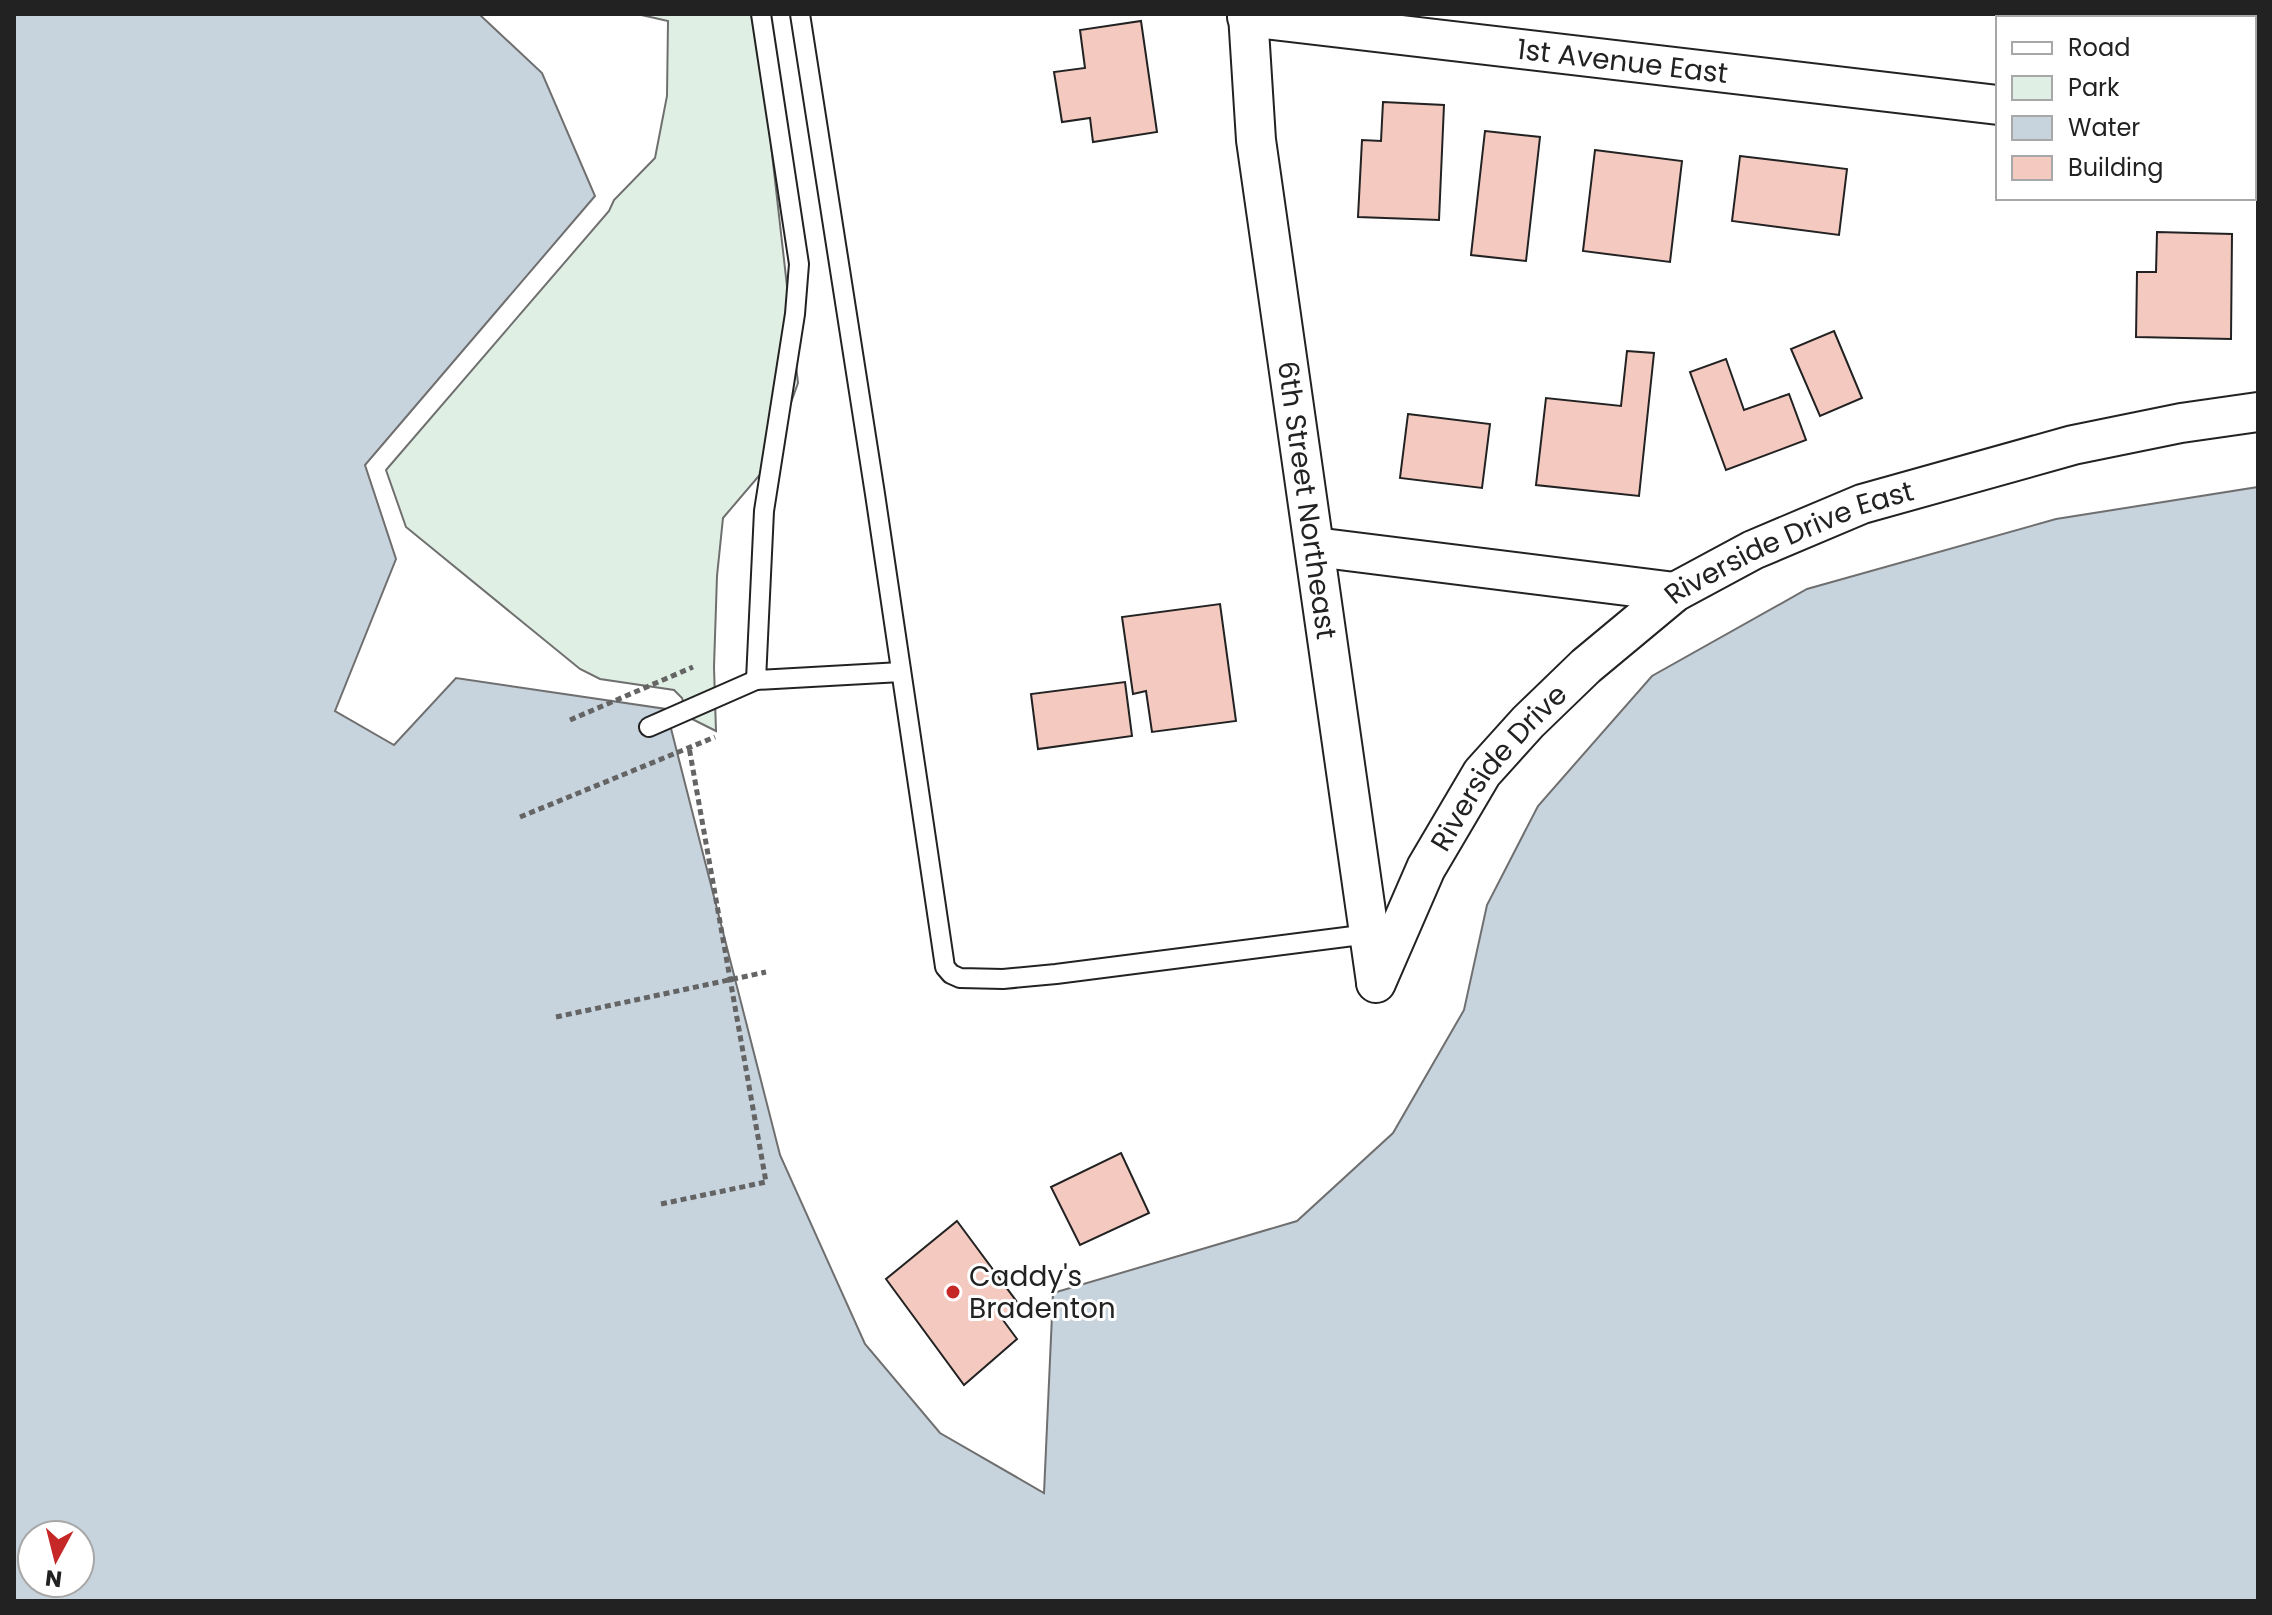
<svg xmlns="http://www.w3.org/2000/svg" width="2272" height="1615" viewBox="0 0 2272 1615" font-family="Poppins,sans-serif">
  <style>
    .green { fill: #e0efe3; stroke: #6f6f6f; stroke-width: 2 }
    .water { fill: #c7d3dd; stroke: #6f6f6f; stroke-width: 2; fill-rule: evenodd }
    .building { fill: #f3c9c0; stroke: #222; stroke-width: 2 }
    .lines { fill: none; stroke-linecap: round; stroke-linejoin: round }
    .service-casing { stroke: #222; stroke-width: 22 }
    .minor-casing { stroke: #222; stroke-width: 42 }
    .path { stroke: #646464; stroke-width: 5; stroke-dasharray: 6 4; stroke-linecap: butt }
    .service { stroke: #fff; stroke-width: 18 }
    .minor { stroke: #fff; stroke-width: 38 }
    .poi-dot { fill: #c62828; stroke: #fff; stroke-width: 3 }
    .labels { text-anchor: middle; dominant-baseline: central; stroke-width: 6; stroke-linejoin: round; paint-order: stroke }
    .street-label { font-size: 28px; fill: #222; stroke: #fff }
    .poi-label { font-size: 28px; fill: #222; stroke: #fff; text-anchor: start }
  </style>
  <rect width="100%" height="100%" fill="#fff"/>
  <!-- green -->
  <polygon class="green" points="637,14 768,14 771,145 798,383 769,464 723,518 717,576 714,667 716,731 688,717 682,698 674,690 600,679 580,669 406,527 386,470 609,211 614,200 655,158 667,96 668,21"/>
  <!-- water -->
  <path class="water" d="M14,14H479L542,73L595,196L365,465L396,559L335,711L394,745L456,678L666,709L780,1155L865,1344L940,1433L1044,1493L1053,1293L1297,1221L1393,1133L1464,1010L1487,905L1538,806L1652,676L1807,589L2056,519L2258,487V1601H14ZM32,1535H80V1583H32Z"/>
  <!-- building -->
  <g class="building">
    <polygon points="2062,14 2122,14 2121,18 2062,18"/>
    <polygon points="1141,21 1157,132 1093,142 1090,118 1062,122 1054,72 1085,68 1080,30"/>
    <polygon points="1383,102 1444,105 1439,220 1358,217 1362,140 1381,141"/>
    <polygon points="1485,131 1540,137 1526,261 1471,255"/>
    <polygon points="1595,150 1682,161 1670,262 1583,251"/>
    <polygon points="1740,156 1847,169 1839,235 1732,221"/>
    <polygon points="2157,232 2232,234 2231,339 2136,337 2137,272 2156,272"/>
    <polygon points="1834,331 1862,398 1820,416 1791,349"/>
    <polygon points="1627,351 1654,353 1639,496 1536,485 1546,398 1621,406"/>
    <polygon points="1726,359 1744,410 1789,394 1806,440 1726,470 1690,372"/>
    <polygon points="1408,414 1490,424 1482,488 1400,478"/>
    <polygon points="1220,604 1236,721 1152,732 1146,691 1133,694 1122,617"/>
    <polygon points="1125,682 1132,736 1038,749 1031,694"/>
    <polygon points="1121,1153 1149,1213 1080,1245 1051,1187"/>
    <polygon points="957,1221 1020,1306 1003,1320 1017,1339 964,1385 886,1279"/>
  </g>
  <g class="lines">
    <defs>
      <g id="service">
        <polyline points="761,14 799,264 795,314 764,511 756,680 901,672"/>
        <polyline points="800,14 875,494 945,967 951,974 960,978 1003,979 1056,974 1369,934"/>
        <polyline points="649,727 756,680"/>
      </g>
      <g id="minor">
        <path id="s1" d="M1248,14L1256,140L1376,982"/>
        <path id="s2" d="M1247,17L1998,105"/>
        <polyline points="2254,136 2258,136"/>
        <polyline points="1315,547 1675,592"/>
        <path id="s3" d="M1376,983L1426,868L1482,773L1528,722L1586,666L1675,592L1753,550L1862,504L2073,445L2181,423L2258,412"/>
      </g>
    </defs>
    <!-- service casing -->
    <use href="#service" class="service-casing"/>
    <!-- minor casing -->
    <use href="#minor" class="minor-casing"/>
    <!-- path -->
    <g class="path">
      <polyline points="570,720 693,667"/>
      <polyline points="520,817 715,737"/>
      <polyline points="556,1017 766,972"/>
      <polyline points="661,1204 766,1182 689,747"/>
    </g>
    <!-- service -->
    <use href="#service" class="service"/>
    <!-- minor -->
    <use href="#minor" class="minor"/>
  </g>
  <!-- markers -->
  <circle class="poi-dot" cx="953" cy="1292" r="8"/>
  <g class="labels">
    <!-- street labels -->
    <g class="street-label">
      <text stroke="none"><textPath href="#s2" startOffset="378">1st Avenue East</textPath></text>
      <text stroke="none"><textPath href="#s1" startOffset="490">6th Street Northeast</textPath></text>
      <text stroke="none"><textPath href="#s3" startOffset="626">Riverside Drive East</textPath></text>
      <text stroke="none"><textPath href="#s3" startOffset="250">Riverside Drive</textPath></text>
    </g>
    <!-- poi labels -->
    <g class="poi-label">
      <text x="969" y="1276">Caddy's<tspan x="969" dy="32">Bradenton</tspan></text>
    </g>
  </g>
  <!-- border -->
  <rect width="2272" height="1615" fill="none" stroke="#222222" stroke-width="32"/>
  <!-- legend -->
  <rect x="1996" y="16" width="260" height="184" fill="#ffffff" stroke="#a7a7a7" stroke-width="2"/>
  <rect x="2012" y="42" width="40" height="12" fill="#ffffff" stroke="#a7a7a7" stroke-width="2"/>
  <text x="2068" y="56" font-size="24" fill="#222222">Road</text>
  <rect x="2012" y="76" width="40" height="24" fill="#e0efe3" stroke="#a7a7a7" stroke-width="2"/>
  <text x="2068" y="96" font-size="24" fill="#222222">Park</text>
  <rect x="2012" y="116" width="40" height="24" fill="#c7d3dd" stroke="#a7a7a7" stroke-width="2"/>
  <text x="2068" y="136" font-size="24" fill="#222222">Water</text>
  <rect x="2012" y="156" width="40" height="24" fill="#f3c9c0" stroke="#a7a7a7" stroke-width="2"/>
  <text x="2068" y="176" font-size="24" fill="#222222">Building</text>
  <!-- north arrow -->
  <g transform="translate(56 1559) rotate(187)"><circle r="38" fill="#ffffff" stroke="#a7a7a7" stroke-width="2"/>
  <path d="M0-6L14 30L0 20L-14 30Z" fill="#c62828"/>
  <text y="-12" font-size="22" font-weight="bold" text-anchor="middle" fill="#222222">N</text>
  </g>
</svg>
